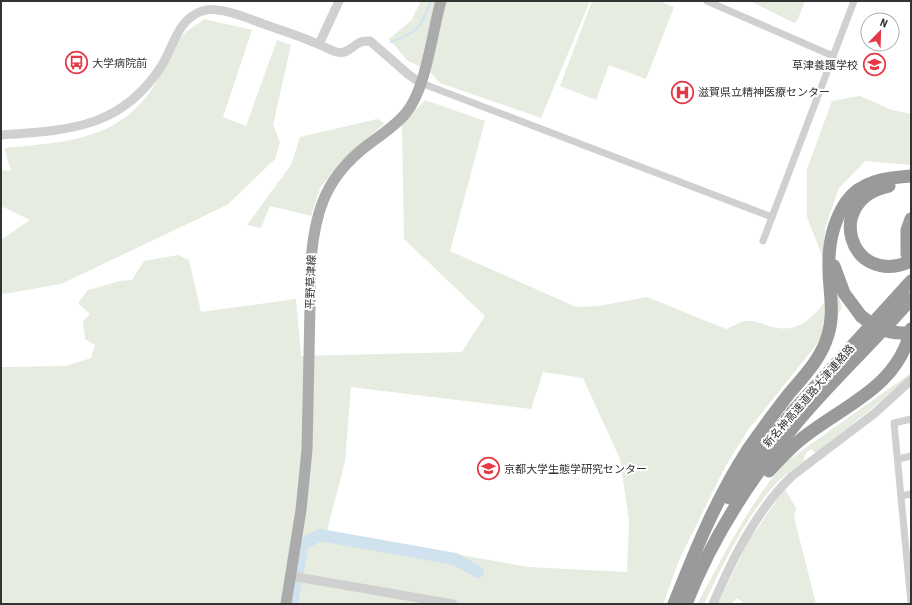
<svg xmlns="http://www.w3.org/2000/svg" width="912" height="605" viewBox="0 0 912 605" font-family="'Roboto Condensed','Noto Sans JP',sans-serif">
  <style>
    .green { fill: #e6ecdf; fill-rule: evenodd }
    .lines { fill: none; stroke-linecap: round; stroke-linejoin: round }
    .stream { stroke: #cfe2ee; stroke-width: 2 }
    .river { stroke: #cfe2ee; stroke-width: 12 }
    .motorway-tunnel { stroke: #d6d6d6; stroke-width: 13; stroke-dasharray: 13 6; stroke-linecap: butt }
    .minor { stroke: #d0d0d0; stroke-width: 7 }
    .tertiary { stroke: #d0d0d0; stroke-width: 9 }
    .primary { stroke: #ababab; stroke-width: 11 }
    .motorway { stroke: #9a9a9a; stroke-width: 13 }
    .motorway-bridge { stroke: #9a9a9a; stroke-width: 13 }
    .labels { text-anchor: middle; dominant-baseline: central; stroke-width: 4; stroke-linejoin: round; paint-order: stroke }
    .poi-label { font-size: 11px; fill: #333; stroke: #fff; text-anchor: start }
    .street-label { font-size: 11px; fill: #333; stroke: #fff }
  </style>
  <rect width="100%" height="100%" fill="#fff"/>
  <!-- green -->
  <g class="green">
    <polygon points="421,1 590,1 541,118 440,83 431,73 407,60 389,39 411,21"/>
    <polygon points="592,1 659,1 674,7 646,79 609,65 596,100 560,86"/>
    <polygon points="750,1 805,1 797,21 794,23"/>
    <path d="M204,19L252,30L223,117L246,126L277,40L291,45L273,125L280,142L275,159L227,205L61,284L3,294L1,291V240L30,220L1,206V170L11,171L4,148C63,142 118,142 154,86C162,73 172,46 182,36C188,29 197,25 204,19Z"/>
    <path d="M860,96L892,110L911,114V165L865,161L839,188L825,228L824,244L842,308L816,345L748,430L725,467L680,558L663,604H1V367L66,366L91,358L95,345L85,339L83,321L90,314L78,303L88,290L120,281L132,280L144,261L178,255L189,260L201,312L296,299L301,356L462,352L485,316L404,239L402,125L425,100L485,121L450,251L576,307L598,306L647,297L726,329C732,327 739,322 746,321C753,320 765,325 773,327C804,335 821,309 834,286L807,217V169L832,101ZM543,372L583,378L620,459L629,521L627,572L528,567L327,531L345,461L351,387L531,409Z"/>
    <polygon points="377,119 385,123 341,161 320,188 311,216 270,206 261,228 247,225 291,165 300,137"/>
    <path d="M911,373V377L816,453L811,449C806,452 804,456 804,461C799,465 792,469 786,474C752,503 724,563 704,604H697C725,553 749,503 788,459H790Z"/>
    <polygon points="785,489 796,508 794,517 816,604 744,604 737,598 731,604 718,604 749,540"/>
  </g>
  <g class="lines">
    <!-- stream -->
    <path class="stream" d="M391,42C420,31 419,29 431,1"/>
    <!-- river -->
    <g class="river">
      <polyline points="298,571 303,544 320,535 455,559 478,572"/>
      <polyline points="292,604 296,583"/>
    </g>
    <!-- motorway-tunnel -->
    <polyline class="motorway-tunnel" points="907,254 911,272"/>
    <!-- minor -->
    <g class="minor">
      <polyline points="707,1 833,56"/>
      <polyline points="421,83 772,217 854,1"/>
      <polyline points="763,241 772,217"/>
      <polyline points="911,419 894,423 911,603"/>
      <polyline points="898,459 911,456"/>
      <polyline points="901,496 911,494"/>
    </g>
    <!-- tertiary -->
    <g class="tertiary">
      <polyline points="319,44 339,1"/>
      <path d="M1,135C68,130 122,129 162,65C174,45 178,19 202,11C206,10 213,9 217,10C232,11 247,18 261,23C280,30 301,36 320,45C326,47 331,51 337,52C347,55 353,45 361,42C363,41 367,41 370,41L409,75L421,83"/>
      <polyline points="291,576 453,604"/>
      <path d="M713,604C733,558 756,511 792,476L875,413L911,380"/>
    </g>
    <!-- primary -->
    <path class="primary" d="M286,604L301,510L307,450L311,259C315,215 324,182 359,152C374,139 394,128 406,113C426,90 432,32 441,1"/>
    <!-- motorway -->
    <g class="motorway">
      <path d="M889,186C823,199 849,289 911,261"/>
      <polyline points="907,254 907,230 911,219"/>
      <polyline points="834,266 844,293 861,316"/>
      <path d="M769,471C778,461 788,450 799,441C841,406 898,389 911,329"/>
      <polyline points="729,498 759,454 794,410 911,281"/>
      <path d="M674,604C695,551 716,499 747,451C760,432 774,413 788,395C804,376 821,359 828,335C835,312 829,291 829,269C828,245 833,222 846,202C861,180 887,178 911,176"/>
      <path d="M686,604C711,540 750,479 794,426C831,381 874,342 911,299"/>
    </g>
    <!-- motorway-bridge -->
    <path class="motorway-bridge" d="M861,316C875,328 891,336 911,332"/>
  </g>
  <!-- icons -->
  <defs>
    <symbol id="bus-ring" viewBox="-11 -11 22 22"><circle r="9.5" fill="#fff" stroke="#e63946" stroke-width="1.5"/><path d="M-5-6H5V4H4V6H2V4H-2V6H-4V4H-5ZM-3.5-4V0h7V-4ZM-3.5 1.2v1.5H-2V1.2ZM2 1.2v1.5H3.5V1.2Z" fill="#e63946"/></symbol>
    <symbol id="school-ring" viewBox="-11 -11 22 22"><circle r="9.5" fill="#fff" stroke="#e63946" stroke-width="1.5"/><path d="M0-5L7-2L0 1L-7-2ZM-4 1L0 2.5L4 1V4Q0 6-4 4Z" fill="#e63946"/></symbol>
    <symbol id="hospital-ring" viewBox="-11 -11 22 22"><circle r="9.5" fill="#fff" stroke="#e63946" stroke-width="1.5"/><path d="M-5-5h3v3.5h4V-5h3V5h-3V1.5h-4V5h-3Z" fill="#e63946"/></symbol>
    <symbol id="university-ring" viewBox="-11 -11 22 22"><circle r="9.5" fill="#fff" stroke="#e63946" stroke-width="1.5"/><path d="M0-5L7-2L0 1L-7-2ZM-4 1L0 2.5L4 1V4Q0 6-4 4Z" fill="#e63946"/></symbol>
  </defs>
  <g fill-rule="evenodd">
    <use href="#bus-ring" x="64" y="50" width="25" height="25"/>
    <use href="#school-ring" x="862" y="52" width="25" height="25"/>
    <use href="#hospital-ring" x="670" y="80" width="25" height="25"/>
    <use href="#university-ring" x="476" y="456" width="25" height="25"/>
  </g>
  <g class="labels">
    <!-- poi labels -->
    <g class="poi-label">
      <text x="92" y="63">大学病院前</text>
      <text x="858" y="65" text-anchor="end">草津養護学校</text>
      <text x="698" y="92">滋賀県立精神医療センター</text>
      <text x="504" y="469">京都大学生態学研究センター</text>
    </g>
    <!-- street labels -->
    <g class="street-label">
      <text transform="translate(311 282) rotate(-88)">平野草津線</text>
      <text transform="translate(809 396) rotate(-49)">新名神高速道路大津連絡路</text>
    </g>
  </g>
  <!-- border -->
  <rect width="912" height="605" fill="none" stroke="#333333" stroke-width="4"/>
  <!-- north arrow -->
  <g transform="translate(880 32) rotate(23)"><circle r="19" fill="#ffffff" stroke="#adadad"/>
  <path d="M0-3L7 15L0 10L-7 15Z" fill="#e63946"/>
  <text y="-6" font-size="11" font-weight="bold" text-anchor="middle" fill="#333333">N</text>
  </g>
</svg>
